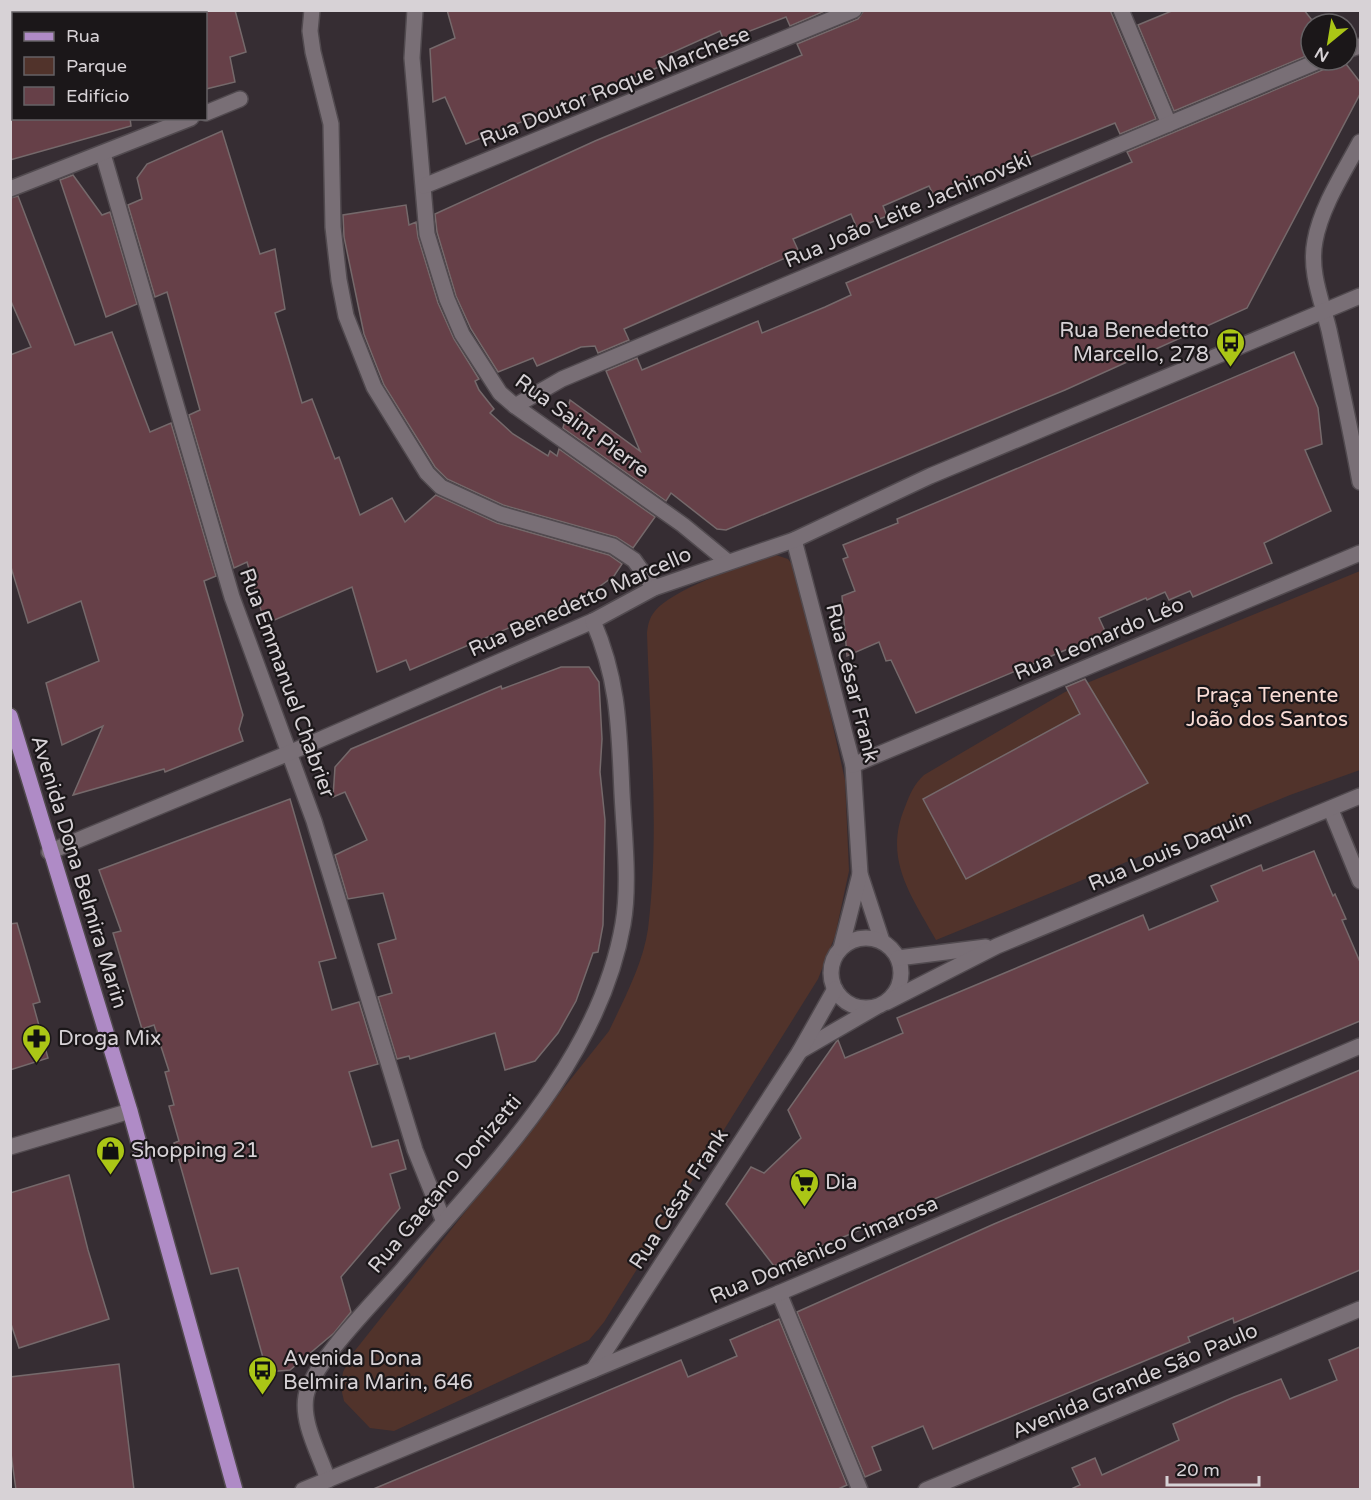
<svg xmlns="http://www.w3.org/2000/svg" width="1371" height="1500" viewBox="0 0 1371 1500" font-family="'Varela Round',sans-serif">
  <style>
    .green { fill: #51332b }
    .building { fill: #664048; stroke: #75696b; stroke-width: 1.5 }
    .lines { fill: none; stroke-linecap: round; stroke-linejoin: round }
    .minor-casing { stroke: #514a4f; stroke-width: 18 }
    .major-casing { stroke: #514a4f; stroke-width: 18 }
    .minor { stroke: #796f76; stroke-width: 15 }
    .major { stroke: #af8bc6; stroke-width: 15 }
    .labels { text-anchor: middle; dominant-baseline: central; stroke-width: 4.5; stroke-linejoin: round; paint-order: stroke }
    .street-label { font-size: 21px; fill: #d7d2d6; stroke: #1b1719 }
    .poi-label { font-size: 21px; fill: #d7d2d6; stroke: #1b1719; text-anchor: start }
    .park-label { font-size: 21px; fill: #f9dcd5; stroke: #1b1719 }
  </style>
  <rect width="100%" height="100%" fill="#362d33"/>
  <!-- green -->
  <g class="green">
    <path d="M776,555L788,559L794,567L806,606L845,780L849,871L835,936L818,979L604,1322L589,1340L394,1431L370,1428L344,1401L341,1388L343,1372L353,1353L609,1031C624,999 643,964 648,929C660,833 650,729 647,633C648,625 649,618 655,611C672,590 735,569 762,557Z"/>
    <path d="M1360,571V770L1290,795L936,940C911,895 883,859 905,807C910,794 914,784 924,775L1065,692Z"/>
  </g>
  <!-- building -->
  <g class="building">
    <polygon points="206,10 235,10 246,52 230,57 235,82 206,89"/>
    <polygon points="447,10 827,10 790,26 786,17 724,41 720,31 660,58 664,65 466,144 445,97 433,102 430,49 455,38"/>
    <polygon points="864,10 1110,10 1156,119 1120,134 1115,123 934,196 929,186 883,206 887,216 857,228 851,214 793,239 799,252 624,329 629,340 598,353 595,346 581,347 537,366 533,358 498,372 471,329 456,296 437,232 435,214 595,141 802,55 797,44 858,19"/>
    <polygon points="1174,10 1304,10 1315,24 1311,24 1311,54 1174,111 1138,25"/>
    <polygon points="1331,60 1343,60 1360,82 1360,94 1247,308 1065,390 726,530 717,529 671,493 666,501 563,428 570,400 640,451 606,371 637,358 642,370 758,321 762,333 825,307 851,295 846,283 1132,162 1127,152 1325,69"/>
    <polygon points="10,118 130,118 131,126 10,160"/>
    <polygon points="222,131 260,254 275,249 285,309 275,313 302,403 312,399 335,459 339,457 360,515 392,498 405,522 436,495 497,523 609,555 622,564 614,576 589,594 410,670 406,660 377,672 352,587 265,624 247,562 234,568 189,415 200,410 167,292 155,297 128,205 142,199 137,178 147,164"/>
    <polygon points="73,175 102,215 110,212 137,304 106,317 60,180"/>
    <polygon points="18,196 75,345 112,332 150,432 171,423 216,576 204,581 243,715 239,729 243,741 165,772 164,769 73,795 103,726 62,745 46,683 99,661 81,601 28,623 10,564 10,355 31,347 10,299 10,198"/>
    <polygon points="406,205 409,225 416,222 418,237 438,303 454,339 479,379 475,381 479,390 494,409 490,413 513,434 548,456 550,451 557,456 559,449 655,517 633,548 616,537 503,505 447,479 435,467 384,385 364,334 344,237 343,215"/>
    <polygon points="1294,352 1318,408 1322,444 1305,450 1331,511 1264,543 1272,563 1193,597 1190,591 1169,600 1165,592 1147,600 1146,598 1099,618 1106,633 916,713 891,660 886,661 879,642 847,656 842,596 855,591 843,559 848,557 843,545 898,523 897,519"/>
    <polygon points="561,667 589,667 599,682 602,739 600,772 605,820 603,925 598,952 593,953 576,1001 558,1033 535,1061 505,1070 495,1033 410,1059 409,1056 397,1059 378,997 392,993 378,944 396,939 383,893 348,899 335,855 367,840 345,792 333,797 335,767 351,749 501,686 502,689"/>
    <polygon points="1085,679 1148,783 966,879 923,799 1080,714 1066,687"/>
    <polygon points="290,799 336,958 319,962 332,1010 359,1002 378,1064 349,1072 372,1147 398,1140 406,1169 390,1174 400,1208 341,1277 351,1312 334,1333 290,1370 267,1372 238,1268 211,1274 174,1143 179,1141 169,1106 174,1105 165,1072 169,1071 154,1025 142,1029 113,933 121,931 99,870"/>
    <polygon points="1314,851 1333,896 1335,894 1346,919 1342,920 1360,962 1360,1021 774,1266 726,1204 751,1167 764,1173 801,1138 788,1110 836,1042 838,1040 845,1058 903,1033 897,1018 1143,915 1149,930 1218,901 1211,886 1261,865 1263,871"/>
    <polygon points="17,923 40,1002 33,1004 48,1058 10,1070 10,924"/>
    <polygon points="1360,1070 1360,1270 1234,1323 1233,1318 1188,1337 1190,1342 933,1449 923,1426 872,1447 881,1470 865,1477 797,1312 994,1224"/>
    <polygon points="69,1175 88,1250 109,1319 19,1348 10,1321 10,1193"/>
    <polygon points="779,1319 847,1485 836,1490 371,1490 681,1360 688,1377 737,1356 730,1340"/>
    <polygon points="1360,1347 1360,1490 1069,1490 1080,1485 1072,1468 1095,1458 1102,1475 1179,1440 1173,1424 1234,1397 1281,1379 1290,1399 1337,1380 1329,1360"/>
    <polygon points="119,1364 134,1490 16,1490 10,1446 10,1377"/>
  </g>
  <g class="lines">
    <defs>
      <g id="minor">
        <polyline points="312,10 310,31 313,52 331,124 333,227 339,280 346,316 374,387 427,473 441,487 500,514 613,546 634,560 654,588"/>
        <polyline points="415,10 412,58 427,234 447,299 462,334 500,393 515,406 683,525 728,562"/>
        <polyline points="1121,10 1169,124"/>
        <polyline points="51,14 54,10"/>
        <polyline points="10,43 14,41"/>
        <polyline points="1347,50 1360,46"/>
        <polyline points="206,113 240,99"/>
        <path d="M1360,142C1344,172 1321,207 1315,241C1309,272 1322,301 1329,330C1340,381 1351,431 1360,482"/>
        <polyline points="103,154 232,597 314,821 415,1150 444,1222"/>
        <polyline points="424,186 854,10"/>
        <polyline points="10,189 191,118"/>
        <polyline points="515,406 562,379 1321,60"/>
        <polyline points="794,540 853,765 860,874 882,941"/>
        <polyline points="853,765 1360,553"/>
        <polyline points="1331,810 1360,881"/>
        <polyline points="49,852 289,753 593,621 654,588 794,540 930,476 1360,296"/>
        <circle cx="866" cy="973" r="35"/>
        <polyline points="841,948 860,874"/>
        <polyline points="898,958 986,947"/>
        <polyline points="887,1002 997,946 1360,796"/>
        <polyline points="800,1051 876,1007"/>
        <polyline points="10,1147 130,1111"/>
        <polyline points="779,1293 860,1490"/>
        <polyline points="593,1370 800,1051 835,989"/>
        <path d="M328,1480C320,1455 301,1423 306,1396C312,1363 380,1296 403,1269C490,1167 599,1062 623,924C630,884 624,834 622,793C619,729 619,681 593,621"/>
        <polyline points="303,1490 779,1293 1360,1046"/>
        <polyline points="926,1490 1360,1309"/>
      </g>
      <polyline id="major" points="10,716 130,1111 235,1490"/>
    </defs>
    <!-- minor casing -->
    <use href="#minor" class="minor-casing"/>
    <!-- major casing -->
    <use href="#major" class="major-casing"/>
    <!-- minor -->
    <use href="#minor" class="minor"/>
    <!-- major -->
    <use href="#major" class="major"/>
  </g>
  <!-- icons -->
  <defs>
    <symbol id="bus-pin" viewBox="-11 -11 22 30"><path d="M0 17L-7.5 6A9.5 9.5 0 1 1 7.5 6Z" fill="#abc616" stroke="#1b1719"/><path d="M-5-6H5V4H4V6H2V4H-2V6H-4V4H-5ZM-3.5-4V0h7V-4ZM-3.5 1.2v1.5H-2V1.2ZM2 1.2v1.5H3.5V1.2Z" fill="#111"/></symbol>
    <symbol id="pharmacy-pin" viewBox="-11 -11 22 30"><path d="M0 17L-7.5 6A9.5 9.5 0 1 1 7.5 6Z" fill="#abc616" stroke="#1b1719"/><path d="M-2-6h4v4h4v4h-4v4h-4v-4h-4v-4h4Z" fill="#111"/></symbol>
    <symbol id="shop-pin" viewBox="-11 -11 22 30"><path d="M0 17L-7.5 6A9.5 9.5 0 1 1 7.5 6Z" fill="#abc616" stroke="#1b1719"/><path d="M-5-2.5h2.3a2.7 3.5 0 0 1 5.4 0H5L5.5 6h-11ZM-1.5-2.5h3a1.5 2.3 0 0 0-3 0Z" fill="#111"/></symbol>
    <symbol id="supermarket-pin" viewBox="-11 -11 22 30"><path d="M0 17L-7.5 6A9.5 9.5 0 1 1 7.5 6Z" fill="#abc616" stroke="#1b1719"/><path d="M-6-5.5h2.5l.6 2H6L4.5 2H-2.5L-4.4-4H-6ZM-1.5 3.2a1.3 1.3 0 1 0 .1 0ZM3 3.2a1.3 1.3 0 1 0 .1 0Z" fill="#111"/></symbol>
  </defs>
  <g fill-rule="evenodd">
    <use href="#bus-pin" x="1214" y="326" width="33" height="45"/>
    <use href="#pharmacy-pin" x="20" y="1022" width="33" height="45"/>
    <use href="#shop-pin" x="94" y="1134" width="33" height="45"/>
    <use href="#supermarket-pin" x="788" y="1166" width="33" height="45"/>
    <use href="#bus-pin" x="246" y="1354" width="33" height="45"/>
  </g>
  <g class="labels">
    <!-- street labels -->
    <g class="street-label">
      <text transform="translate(615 87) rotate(-22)">Rua Doutor Roque Marchese</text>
      <text transform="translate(908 210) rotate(-23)">Rua João Leite Jachinovski</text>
      <text transform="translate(582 426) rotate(36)">Rua Saint Pierre</text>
      <text transform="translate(580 602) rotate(-24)">Rua Benedetto Marcello</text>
      <text transform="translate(1099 639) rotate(-23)">Rua Leonardo Léo</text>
      <text transform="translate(287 683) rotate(70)">Rua Emmanuel Chabrier</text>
      <text transform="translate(852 683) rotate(76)">Rua César Frank</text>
      <text transform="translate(1170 851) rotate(-23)">Rua Louis Daquin</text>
      <text transform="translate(79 872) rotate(73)">Avenida Dona Belmira Marin</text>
      <text transform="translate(445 1184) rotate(-50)">Rua Gaetano Donizetti</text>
      <text transform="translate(679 1199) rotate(-57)">Rua César Frank</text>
      <text transform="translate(824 1250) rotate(-23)">Rua Domênico Cimarosa</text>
      <text transform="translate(1135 1381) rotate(-23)">Avenida Grande São Paulo</text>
    </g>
    <!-- poi labels -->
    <g class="poi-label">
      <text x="1209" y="330" text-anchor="end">Rua Benedetto<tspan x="1209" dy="24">Marcello, 278</tspan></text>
      <text x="58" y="1038">Droga Mix</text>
      <text x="131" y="1150">Shopping 21</text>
      <text x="825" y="1182">Dia</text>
      <text x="283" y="1358">Avenida Dona<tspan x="283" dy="24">Belmira Marin, 646</tspan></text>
    </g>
    <!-- park labels -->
    <g class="park-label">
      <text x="1267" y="695">Praça Tenente<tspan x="1267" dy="24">João dos Santos</tspan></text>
    </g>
  </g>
  <!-- border -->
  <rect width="1371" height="1500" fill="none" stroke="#d7d2d6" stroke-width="24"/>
  <!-- legend -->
  <rect x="12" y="12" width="195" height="108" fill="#1b1719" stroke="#666265" stroke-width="1.5"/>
  <rect x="24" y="32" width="30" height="9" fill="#af8bc6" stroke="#666265" stroke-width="1.5"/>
  <text x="66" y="42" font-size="18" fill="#d7d2d6">Rua</text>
  <rect x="24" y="57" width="30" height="18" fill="#51332b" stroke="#666265" stroke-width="1.5"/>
  <text x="66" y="72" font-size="18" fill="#d7d2d6">Parque</text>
  <rect x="24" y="87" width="30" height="18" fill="#664048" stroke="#666265" stroke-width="1.5"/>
  <text x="66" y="102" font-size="18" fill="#d7d2d6">Edifício</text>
  <!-- north arrow -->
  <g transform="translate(1329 42) rotate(210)"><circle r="28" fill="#1b1719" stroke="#666265" stroke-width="1.5"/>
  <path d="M0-4.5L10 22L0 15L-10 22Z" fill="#abc616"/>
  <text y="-9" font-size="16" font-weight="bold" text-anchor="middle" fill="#d7d2d6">N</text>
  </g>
  <!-- scale -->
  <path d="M1167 1476v9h92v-9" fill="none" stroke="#d7d2d6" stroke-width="3"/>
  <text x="1176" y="1476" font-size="18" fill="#d7d2d6" stroke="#1b1719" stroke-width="4.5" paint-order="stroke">20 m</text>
</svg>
